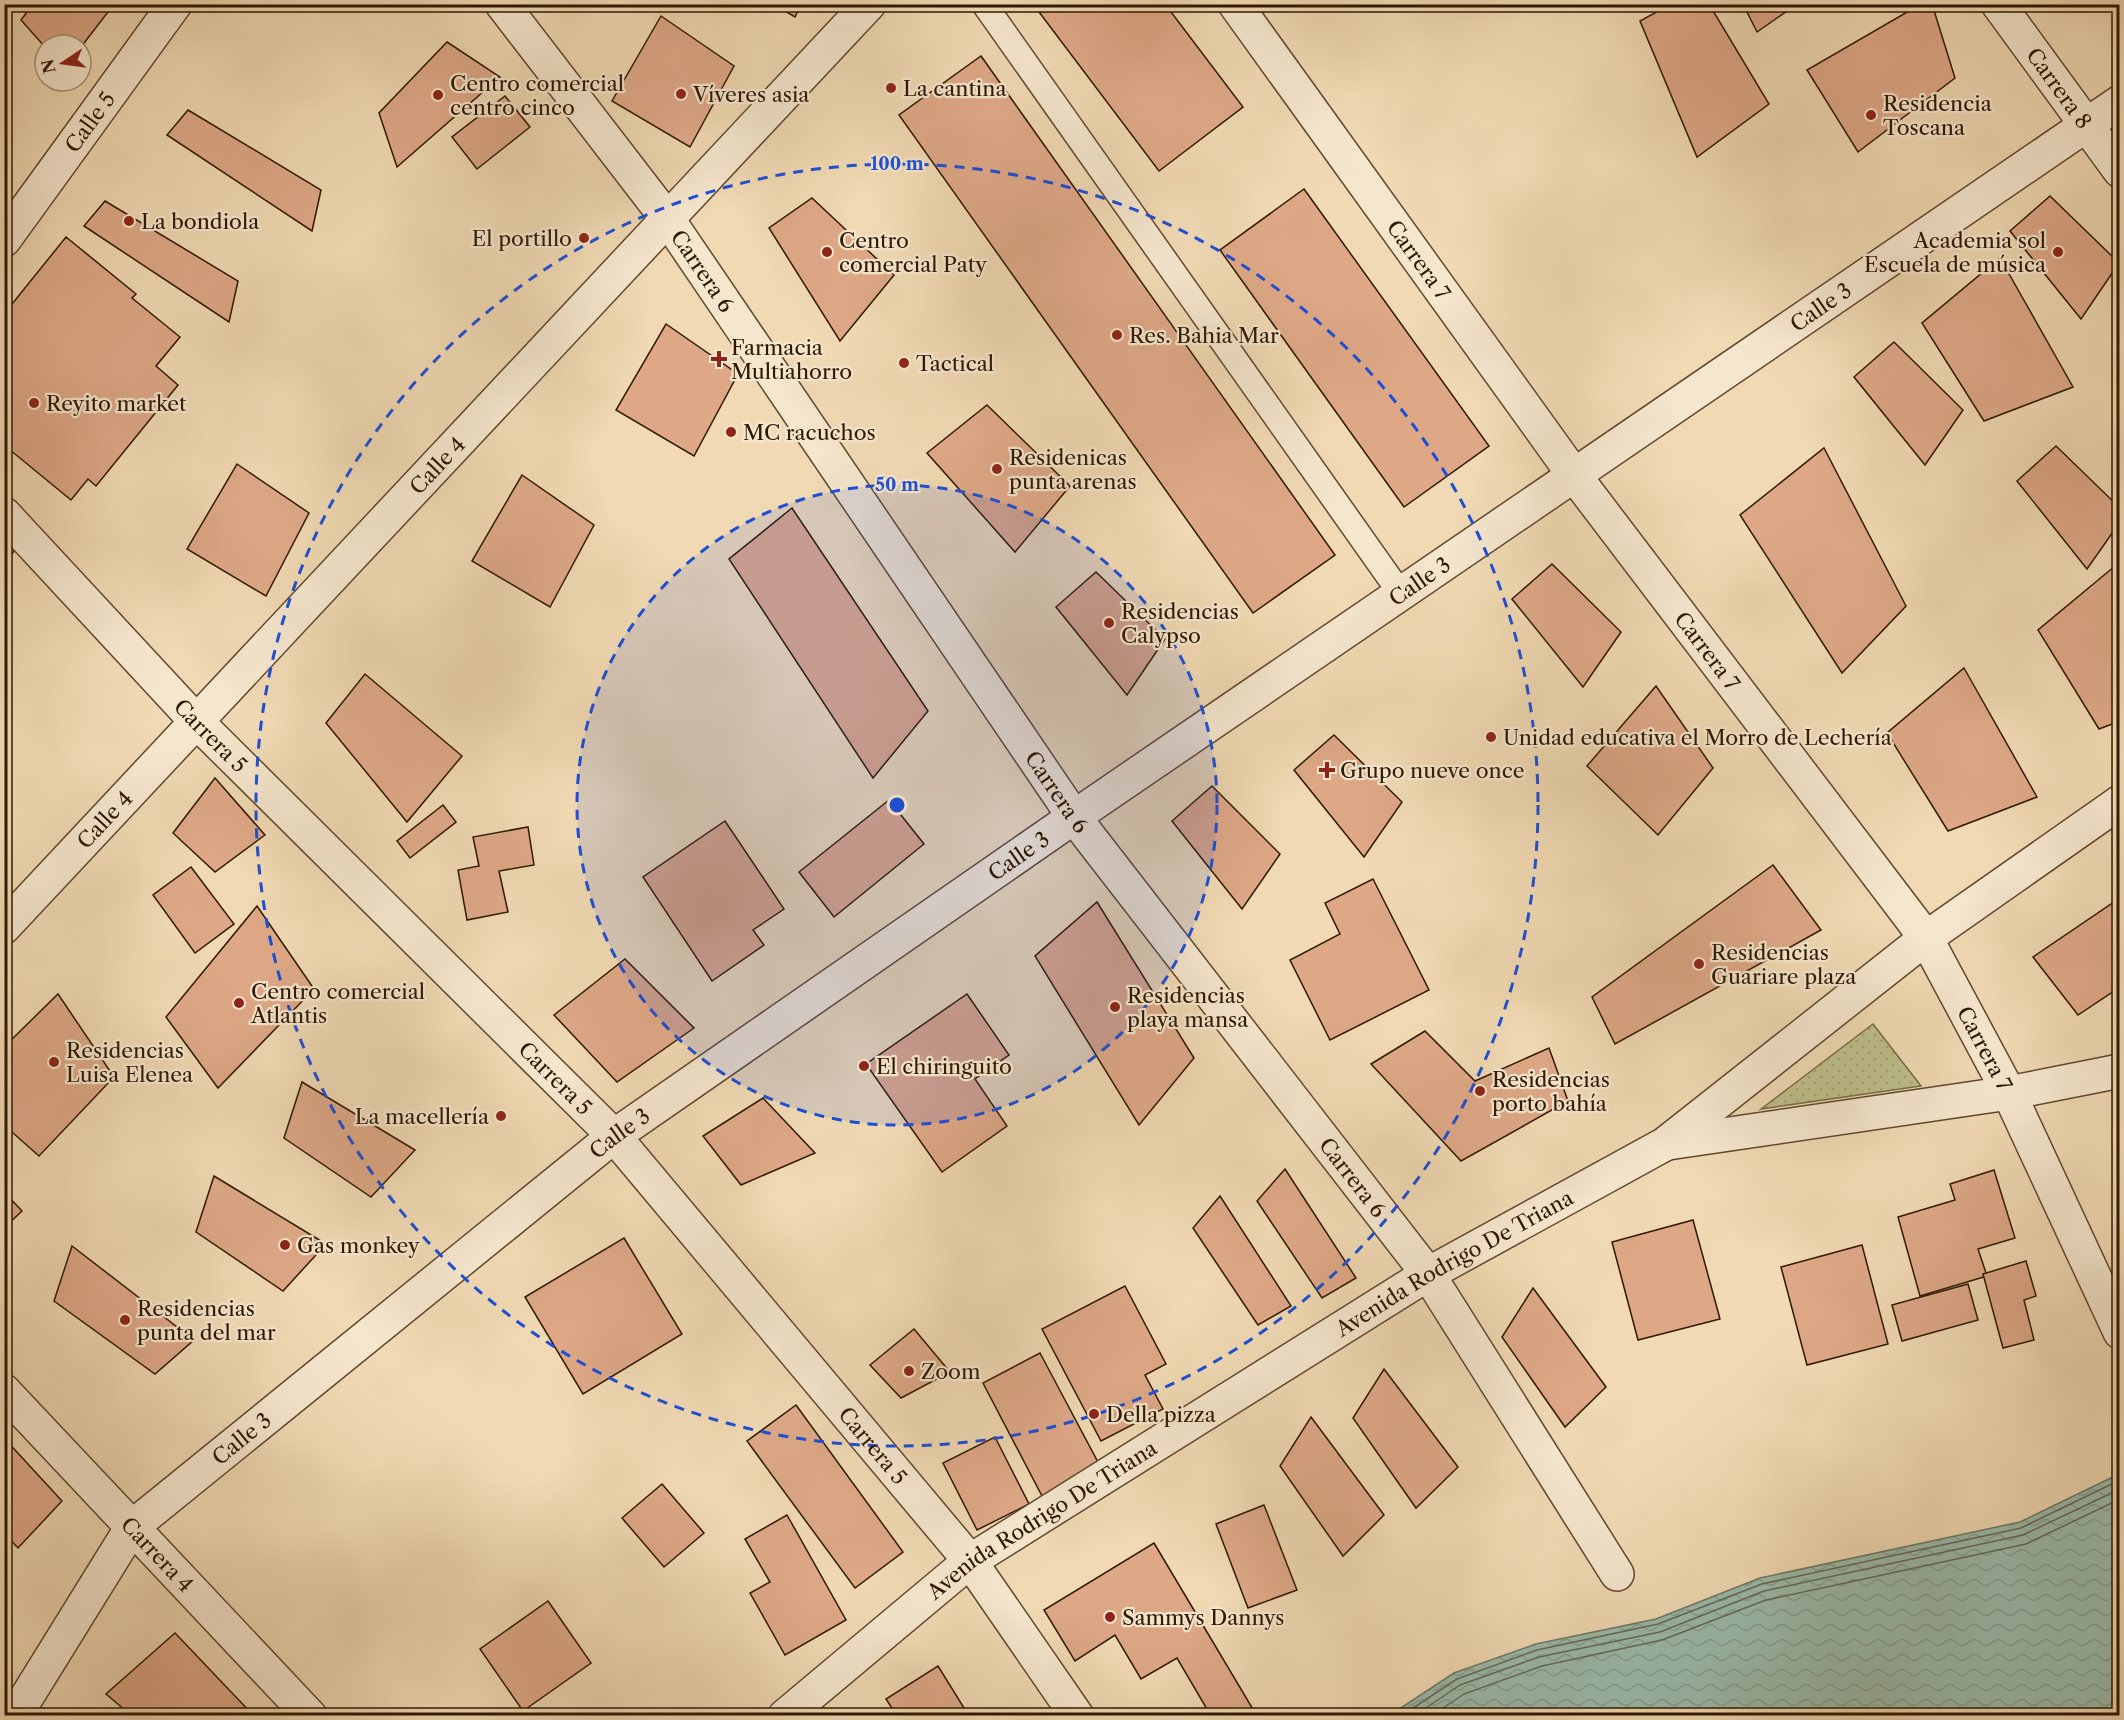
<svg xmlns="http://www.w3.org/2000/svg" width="2124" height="1720" viewBox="0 0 2124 1720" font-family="'Libre Caslon Text',serif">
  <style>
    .green { fill: url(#green-dots); stroke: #766b45; stroke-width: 1.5 }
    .water { fill: url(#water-waves); stroke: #6f7967; stroke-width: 1.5 }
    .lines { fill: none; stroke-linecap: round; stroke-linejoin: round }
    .shore { stroke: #646956; stroke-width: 1.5 }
    .building { fill: #dea887; stroke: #2f1800; stroke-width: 1.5 }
    .lane-casing { stroke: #5f482d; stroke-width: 27 }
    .street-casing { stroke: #5f482d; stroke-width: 36 }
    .lane { stroke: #f5e6ce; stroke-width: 24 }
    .street { stroke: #f5e6ce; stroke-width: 33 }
    .ring { fill: none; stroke: #1d4ed8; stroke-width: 3; stroke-dasharray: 10 8 }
    .poi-dot { fill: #8f2418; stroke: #f5e6ce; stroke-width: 2 }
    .labels { text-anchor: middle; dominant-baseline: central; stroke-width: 4.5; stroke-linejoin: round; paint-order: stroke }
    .poi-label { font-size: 21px; fill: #2f1800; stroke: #f5e6ce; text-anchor: start }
    .street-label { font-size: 21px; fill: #2f1800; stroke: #f5e6ce }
    .centre { fill: #1d4ed8; stroke: #f5e6ce; stroke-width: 3 }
    .ring-label { font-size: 18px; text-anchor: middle; font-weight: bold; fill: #1d4ed8; stroke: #f5e6ce; stroke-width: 4.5; stroke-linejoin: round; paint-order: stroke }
  </style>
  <defs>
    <pattern id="green-dots" width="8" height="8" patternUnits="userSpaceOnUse" patternTransform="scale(1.5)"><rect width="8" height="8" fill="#bdbe8a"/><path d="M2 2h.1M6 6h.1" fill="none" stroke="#a3a375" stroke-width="1.8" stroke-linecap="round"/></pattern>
    <pattern id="water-waves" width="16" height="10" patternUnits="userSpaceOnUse" patternTransform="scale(1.5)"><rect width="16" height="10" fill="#9abaab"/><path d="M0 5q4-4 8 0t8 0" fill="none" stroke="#859f91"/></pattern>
  </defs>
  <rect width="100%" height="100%" fill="#f0d9b3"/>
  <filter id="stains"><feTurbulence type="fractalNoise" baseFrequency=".00333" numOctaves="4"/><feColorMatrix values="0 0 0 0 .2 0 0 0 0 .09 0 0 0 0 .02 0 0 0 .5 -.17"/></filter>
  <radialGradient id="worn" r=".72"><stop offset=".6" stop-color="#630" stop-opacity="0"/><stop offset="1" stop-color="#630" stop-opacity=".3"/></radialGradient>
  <!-- green -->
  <polygon class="green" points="1873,1024 1921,1086 1761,1109"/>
  <!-- water -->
  <polygon class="water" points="2119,1474 2119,1715 1390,1715 1454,1673 1536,1644 1656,1619 1760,1578 2020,1522"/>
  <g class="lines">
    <!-- shore -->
    <g class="shore">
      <polyline points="1401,1716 1457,1679 1537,1650 1658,1624 1762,1584 2021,1528 2120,1480"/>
      <polyline points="1414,1716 1460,1685 1539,1657 1660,1632 1764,1591 2023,1535 2120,1489"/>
      <polyline points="1431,1716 1464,1694 1542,1666 1662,1640 1766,1600 2026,1544 2120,1499"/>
    </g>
  </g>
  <!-- building -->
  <g class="building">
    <polygon points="33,4 96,4 108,12 81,47 81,45 45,45 45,47 21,20"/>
    <polygon points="773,4 801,4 795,17"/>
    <polygon points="1033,4 1165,4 1243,107 1159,171"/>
    <polygon points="1671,4 1709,4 1769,104 1697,157 1640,21"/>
    <polygon points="1743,4 1797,4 1757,32"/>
    <polygon points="1921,4 1932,4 1955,78 1858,152 1807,70"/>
    <polygon points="661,16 734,66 690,147 612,101"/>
    <polygon points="447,42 500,77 397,167 379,113"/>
    <polygon points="981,56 1335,555 1253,613 899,115"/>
    <polygon points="505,96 530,127 477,169 452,137"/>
    <polygon points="188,110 321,190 312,231 167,135"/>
    <polygon points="1304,189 1489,446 1404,507 1220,250"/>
    <polygon points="2050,196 2119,263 2081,319 2010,231"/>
    <polygon points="812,198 894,275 840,341 769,228"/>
    <polygon points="105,201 238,281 229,322 84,226"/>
    <polygon points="66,237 136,294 132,298 180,337 156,366 178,385 96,486 88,479 71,500 4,445 4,314"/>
    <polygon points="2000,258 2073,387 1984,421 1922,323"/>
    <polygon points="666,324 738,374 694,456 616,410"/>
    <polygon points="1894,342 1963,410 1925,465 1854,377"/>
    <polygon points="987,405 1070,486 1015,552 927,453"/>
    <polygon points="2056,446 2120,508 2120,522 2087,569 2017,481"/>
    <polygon points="1824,448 1906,606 1842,673 1740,515"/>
    <polygon points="237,464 309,513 266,596 187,549"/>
    <polygon points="522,475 594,525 550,607 472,561"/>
    <polygon points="792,508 928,711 873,778 729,559"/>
    <polygon points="4,539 17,548 4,563"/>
    <polygon points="1552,564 1621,632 1583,687 1512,599"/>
    <polygon points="2115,566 2120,573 2120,721 2099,729 2038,630"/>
    <polygon points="1096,572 1165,639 1127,695 1056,607"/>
    <polygon points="1964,668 2037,797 1948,831 1887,733"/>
    <polygon points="365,674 462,756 407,822 326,723"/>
    <polygon points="1656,686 1713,768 1658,835 1587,766"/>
    <polygon points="1334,735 1402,802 1364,857 1294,770"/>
    <polygon points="215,778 265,835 215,872 173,833"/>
    <polygon points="1212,786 1280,854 1242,909 1172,821"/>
    <polygon points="889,800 924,844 834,917 799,872"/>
    <polygon points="443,805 456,822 410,858 397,841"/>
    <polygon points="725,821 784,909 753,930 764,945 712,981 643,877"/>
    <polygon points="528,827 534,865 499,871 508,912 467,920 458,870 479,866 473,837"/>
    <polygon points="1773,865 1821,930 1615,1044 1592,997"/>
    <polygon points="191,867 234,924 195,953 153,895"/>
    <polygon points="1373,879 1429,990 1330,1040 1290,960 1340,934 1325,903"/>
    <polygon points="2120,898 2120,987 2078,1015 2033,957"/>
    <polygon points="1097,902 1194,1058 1139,1125 1035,956"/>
    <polygon points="257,906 314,989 218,1088 166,1017"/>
    <polygon points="625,959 694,1028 617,1082 554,1015"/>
    <polygon points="58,994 114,1077 39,1156 4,1125 4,1047"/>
    <polygon points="967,994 1009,1055 975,1079 1007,1126 942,1172 866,1064"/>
    <polygon points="1425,1031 1475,1081 1549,1048 1568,1101 1461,1161 1371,1064"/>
    <polygon points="302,1082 415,1150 371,1197 284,1138"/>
    <polygon points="763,1098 815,1153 741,1185 703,1136"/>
    <polygon points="1285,1169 1356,1278 1322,1298 1257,1201"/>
    <polygon points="1994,1170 2015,1238 1978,1249 1987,1276 1920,1296 1898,1217 1955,1200 1950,1184"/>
    <polygon points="214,1176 326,1244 283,1291 196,1232"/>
    <polygon points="4,1192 22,1211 4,1228"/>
    <polygon points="1220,1196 1291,1306 1258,1325 1193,1228"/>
    <polygon points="1693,1220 1720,1319 1638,1340 1612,1242"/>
    <polygon points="624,1238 682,1334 583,1394 525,1297"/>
    <polygon points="1862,1245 1888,1344 1807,1365 1781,1267"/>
    <polygon points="72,1246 194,1340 155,1374 54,1301"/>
    <polygon points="2026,1261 2036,1296 2024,1300 2034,1340 2003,1348 1983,1274"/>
    <polygon points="1968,1284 1978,1320 1902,1341 1892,1305"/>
    <polygon points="1125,1286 1166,1364 1145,1375 1163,1409 1101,1441 1042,1329"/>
    <polygon points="1533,1288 1606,1387 1565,1427 1502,1337"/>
    <polygon points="914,1329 950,1372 901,1398 870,1365"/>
    <polygon points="1040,1353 1100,1466 1042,1496 983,1383"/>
    <polygon points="1384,1369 1458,1467 1416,1508 1353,1418"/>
    <polygon points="796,1405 903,1552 855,1588 747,1441"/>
    <polygon points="1311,1417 1384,1515 1343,1556 1280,1466"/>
    <polygon points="995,1437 1029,1504 977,1530 943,1463"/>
    <polygon points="4,1438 62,1501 18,1548 4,1533"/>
    <polygon points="662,1484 704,1533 664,1567 622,1518"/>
    <polygon points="1264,1505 1297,1590 1248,1608 1216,1524"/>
    <polygon points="787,1515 846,1620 785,1655 750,1593 770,1582 745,1539"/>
    <polygon points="1154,1543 1257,1716 1211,1716 1177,1658 1141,1679 1115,1635 1075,1661 1044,1610"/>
    <polygon points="548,1601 591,1663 523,1711 480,1649"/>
    <polygon points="175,1633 254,1716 132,1716 106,1694"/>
    <polygon points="938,1666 969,1716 897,1716 886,1699"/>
  </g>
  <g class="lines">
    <defs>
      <polyline id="lane" points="984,4 1401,594"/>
      <g id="street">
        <path id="s1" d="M502,4L669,221L1074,817L1428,1274L1617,1574"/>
        <path id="s2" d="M1235,4L1574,475L1926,938L2009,1093L2120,1332"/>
        <path id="s3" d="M1998,4L2120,171"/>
        <path id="s4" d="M4,240L175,4"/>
        <path id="s5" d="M4,514L196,721L614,1136L970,1561L1077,1716"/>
        <path id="s6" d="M4,927C291,618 582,314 869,4"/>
        <polyline points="1668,1143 2009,1093 2120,1071"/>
        <path id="s7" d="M4,1391L310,1716"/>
        <path id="s8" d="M15,1716L132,1527L614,1136L1074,817L2120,102"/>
        <path id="s9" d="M785,1716L970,1561L1428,1274L1665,1144L1926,938L2120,802"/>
      </g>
    </defs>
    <!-- lane casing -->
    <use href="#lane" class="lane-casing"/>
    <!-- street casing -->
    <use href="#street" class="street-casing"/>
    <!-- lane -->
    <use href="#lane" class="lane"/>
    <!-- street -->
    <use href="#street" class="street"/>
  </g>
  <!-- distance rings -->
  <circle cx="897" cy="805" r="320" fill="#1d4ed8" fill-opacity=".12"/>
  <g class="ring">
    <circle cx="897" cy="805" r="320"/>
    <circle cx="897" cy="805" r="641"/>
  </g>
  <!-- markers -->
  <g class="poi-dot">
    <circle cx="891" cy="88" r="6"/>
    <circle cx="681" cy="94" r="6"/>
    <circle cx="438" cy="95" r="6"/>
    <circle cx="1871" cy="115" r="6"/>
    <circle cx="129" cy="221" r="6"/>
    <circle cx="584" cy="238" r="6"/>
    <circle cx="827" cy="252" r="6"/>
    <circle cx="2058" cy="252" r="6"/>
    <circle cx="1117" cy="335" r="6"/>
    <path d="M716 350h6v6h6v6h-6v6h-6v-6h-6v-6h6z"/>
    <circle cx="904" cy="363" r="6"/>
    <circle cx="34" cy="403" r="6"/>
    <circle cx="731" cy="432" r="6"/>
    <circle cx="997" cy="469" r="6"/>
    <circle cx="1109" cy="623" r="6"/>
    <circle cx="1491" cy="737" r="6"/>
    <path d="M1324 761h6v6h6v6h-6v6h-6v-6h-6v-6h6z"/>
    <circle cx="1699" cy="964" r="6"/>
    <circle cx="239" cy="1003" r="6"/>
    <circle cx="1115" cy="1007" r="6"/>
    <circle cx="54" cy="1062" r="6"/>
    <circle cx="864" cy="1066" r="6"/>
    <circle cx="1480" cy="1091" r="6"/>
    <circle cx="501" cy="1116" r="6"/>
    <circle cx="285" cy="1245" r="6"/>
    <circle cx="125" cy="1320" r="6"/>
    <circle cx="909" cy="1371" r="6"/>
    <circle cx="1094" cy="1414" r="6"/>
    <circle cx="1110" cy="1617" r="6"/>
  </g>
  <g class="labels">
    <!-- poi labels -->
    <g class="poi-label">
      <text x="450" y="83">Centro comercial<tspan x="450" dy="24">centro cinco</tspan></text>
      <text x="903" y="88">La cantina</text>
      <text x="693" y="94">Víveres asia</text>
      <text x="1883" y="103">Residencia<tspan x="1883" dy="24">Toscana</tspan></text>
      <text x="141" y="221">La bondiola</text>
      <text x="572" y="238" text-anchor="end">El portillo</text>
      <text x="839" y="240">Centro<tspan x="839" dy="24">comercial Paty</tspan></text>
      <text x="2046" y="240" text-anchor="end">Academia sol<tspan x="2046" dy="24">Escuela de música</tspan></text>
      <text x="1129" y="335">Res. Bahia Mar</text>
      <text x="731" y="347">Farmacia<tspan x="731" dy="24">Multiahorro</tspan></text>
      <text x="916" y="363">Tactical</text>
      <text x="46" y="403">Reyito market</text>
      <text x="743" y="432">MC racuchos</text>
      <text x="1009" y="457">Residenicas<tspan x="1009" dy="24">punta arenas</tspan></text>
      <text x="1121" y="611">Residencias<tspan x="1121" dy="24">Calypso</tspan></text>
      <text x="1503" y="737">Unidad educativa el Morro de Lechería</text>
      <text x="1340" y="770">Grupo nueve once</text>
      <text x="1711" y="952">Residencias<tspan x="1711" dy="24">Guariare plaza</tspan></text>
      <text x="251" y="991">Centro comercial<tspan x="251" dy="24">Atlantis</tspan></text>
      <text x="1127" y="995">Residencias<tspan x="1127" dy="24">playa mansa</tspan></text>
      <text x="66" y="1050">Residencias<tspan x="66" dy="24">Luisa Elenea</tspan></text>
      <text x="876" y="1066">El chiringuito</text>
      <text x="1492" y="1079">Residencias<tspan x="1492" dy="24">porto bahía</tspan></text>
      <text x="489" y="1116" text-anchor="end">La macellería</text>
      <text x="297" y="1245">Gas monkey</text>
      <text x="137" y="1308">Residencias<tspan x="137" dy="24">punta del mar</tspan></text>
      <text x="921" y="1371">Zoom</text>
      <text x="1106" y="1414">Della pizza</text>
      <text x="1122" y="1617">Sammys Dannys</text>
    </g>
    <!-- street labels -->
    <g class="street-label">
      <text stroke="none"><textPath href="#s3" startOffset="104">Carrera 8</textPath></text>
      <text stroke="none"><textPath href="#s4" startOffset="146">Calle 5</textPath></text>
      <text stroke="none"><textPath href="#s2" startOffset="315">Carrera 7</textPath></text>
      <text stroke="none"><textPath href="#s1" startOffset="334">Carrera 6</textPath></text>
      <text stroke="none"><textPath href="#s8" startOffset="2307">Calle 3</textPath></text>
      <text stroke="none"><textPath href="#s6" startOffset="633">Calle 4</textPath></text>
      <text stroke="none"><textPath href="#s8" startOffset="1821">Calle 3</textPath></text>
      <text stroke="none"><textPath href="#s2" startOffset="801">Carrera 7</textPath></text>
      <text stroke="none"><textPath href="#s5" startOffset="303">Carrera 5</textPath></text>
      <text stroke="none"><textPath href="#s1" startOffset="964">Carrera 6</textPath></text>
      <text stroke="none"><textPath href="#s6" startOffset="147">Calle 4</textPath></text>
      <text stroke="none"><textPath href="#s8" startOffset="1335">Calle 3</textPath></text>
      <text stroke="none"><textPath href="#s2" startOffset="1287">Carrera 7</textPath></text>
      <text stroke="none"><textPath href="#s5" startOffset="789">Carrera 5</textPath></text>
      <text stroke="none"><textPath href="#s8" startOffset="849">Calle 3</textPath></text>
      <text stroke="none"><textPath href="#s1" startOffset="1450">Carrera 6</textPath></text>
      <text stroke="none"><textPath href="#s9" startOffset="810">Avenida Rodrigo De Triana</textPath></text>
      <text stroke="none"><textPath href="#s8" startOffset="363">Calle 3</textPath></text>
      <text stroke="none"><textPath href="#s5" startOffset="1275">Carrera 5</textPath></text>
      <text stroke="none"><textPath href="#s9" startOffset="324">Avenida Rodrigo De Triana</textPath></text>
      <text stroke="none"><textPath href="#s7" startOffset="224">Carrera 4</textPath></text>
    </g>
  </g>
  <circle cx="897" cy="805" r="9" class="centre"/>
  <g class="ring-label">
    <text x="897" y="170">100 m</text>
    <text x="897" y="491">50 m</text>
  </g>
  <!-- margin -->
  <rect width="2124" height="1720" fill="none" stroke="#f0d9b3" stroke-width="24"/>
  <rect x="6" y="6" width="2112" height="1708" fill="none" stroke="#2f1800" stroke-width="3"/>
  <rect x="12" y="12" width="2100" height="1696" fill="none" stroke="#2f1800" stroke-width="1.5"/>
  <!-- north arrow -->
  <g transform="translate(63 63) rotate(257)"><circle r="28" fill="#f5e6ce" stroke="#a6947c" stroke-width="1.5"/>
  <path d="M0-4.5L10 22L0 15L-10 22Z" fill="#8f2418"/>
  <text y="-9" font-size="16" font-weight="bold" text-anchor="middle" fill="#2f1800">N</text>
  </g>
  <rect width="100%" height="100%" filter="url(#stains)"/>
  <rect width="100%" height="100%" fill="url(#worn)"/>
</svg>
